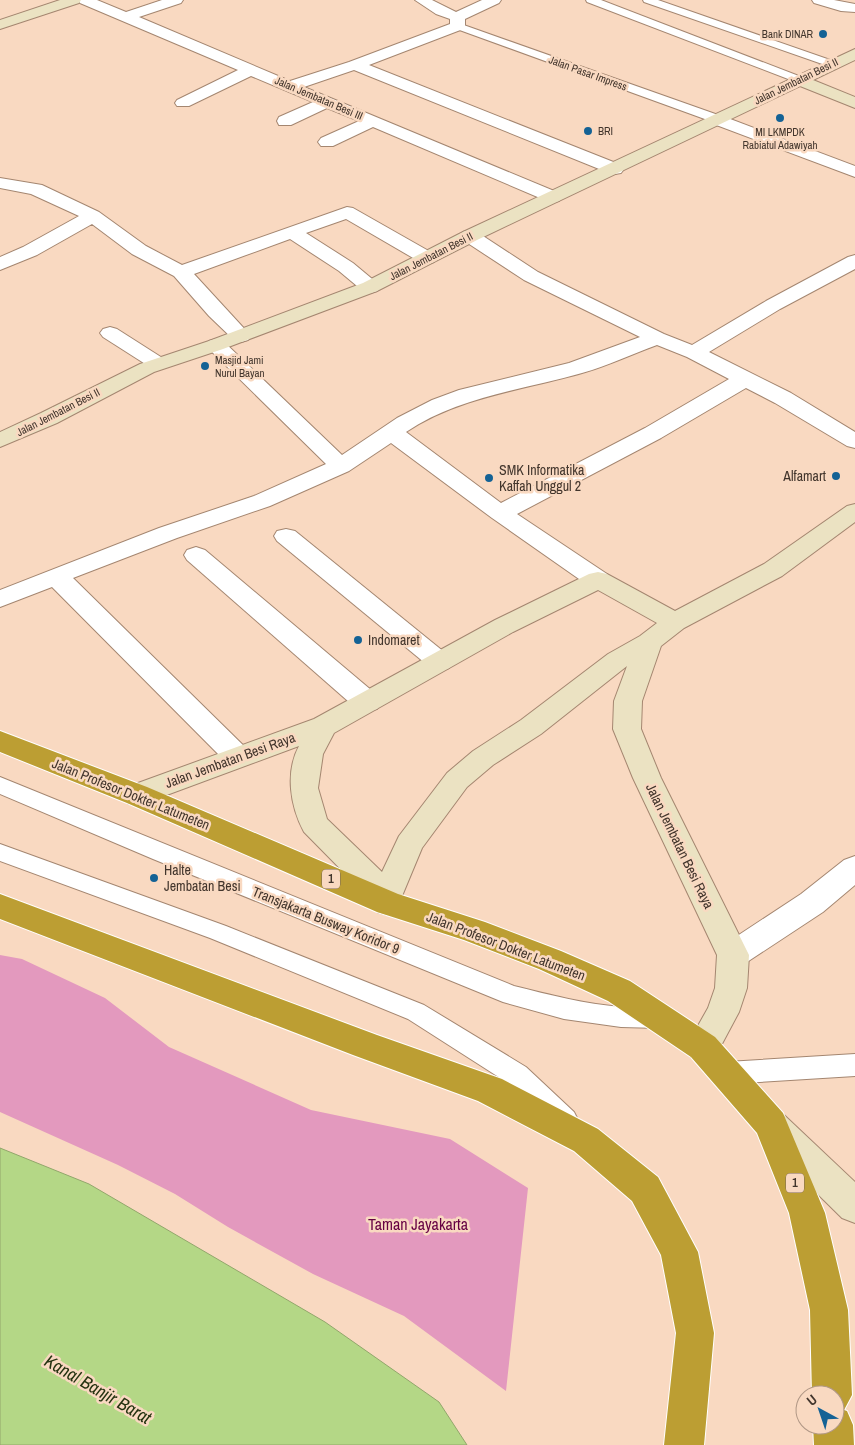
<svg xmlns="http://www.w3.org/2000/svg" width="855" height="1445" viewBox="0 0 855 1445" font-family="'Archivo Narrow',sans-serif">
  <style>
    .green { fill: #e399be }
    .water { fill: #b4d786; stroke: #92a66b }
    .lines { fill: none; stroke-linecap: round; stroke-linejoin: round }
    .lane-casing { stroke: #a48670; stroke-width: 2 }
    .street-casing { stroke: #a48670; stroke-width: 2 }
    .secondary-casing { stroke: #a48670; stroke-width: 2 }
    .highway-casing { stroke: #fff; stroke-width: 2 }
    .lane { fill: #fff; fill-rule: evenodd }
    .street { fill: #fff; fill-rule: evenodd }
    .secondary { fill: #ebe2c2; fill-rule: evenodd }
    .highway { fill: #bc9e33; fill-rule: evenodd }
    .poi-dot { fill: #146295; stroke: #f9d9c1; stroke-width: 2 }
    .labels { text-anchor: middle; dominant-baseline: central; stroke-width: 5; stroke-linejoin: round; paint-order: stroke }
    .far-poi-label { font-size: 11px; fill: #42352c; stroke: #f9d9c1; text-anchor: start }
    .far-street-label { font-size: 11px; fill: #42352c; stroke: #f9d9c1 }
    .shield { fill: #f9d9c1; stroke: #796659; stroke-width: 1 }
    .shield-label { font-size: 12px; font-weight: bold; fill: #42352c }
    .poi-label { font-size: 14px; fill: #42352c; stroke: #f9d9c1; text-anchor: start }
    .street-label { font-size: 14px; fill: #42352c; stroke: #f9d9c1 }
    .near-park-label { font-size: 16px; fill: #660043; stroke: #f9d9c1 }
    .near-water-label { font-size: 18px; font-style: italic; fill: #253311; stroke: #f9d9c1 }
  </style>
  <rect width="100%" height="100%" fill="#f9d9c1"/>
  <!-- green -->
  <polygon class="green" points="0,955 22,959 105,998 169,1047 311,1110 450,1139 528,1188 506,1391 404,1316 313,1274 228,1227 175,1194 118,1165 0,1112"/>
  <!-- water -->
  <polygon class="water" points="0,1148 89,1184 325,1322 439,1402 467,1445 0,1445"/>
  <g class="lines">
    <defs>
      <g id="lane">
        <polygon points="586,0 601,0 804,78 806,80 800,83 796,82 587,2"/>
        <polygon points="643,0 658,0 836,62 838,64 836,66 828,66 644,2"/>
        <polygon points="458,23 721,116 723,119 717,123 713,122 454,28 453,26"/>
        <path d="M0,777L514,986C550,995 585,1004 621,1007C637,1008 653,1006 667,1011L671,1018L667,1025L659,1028L621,1027L564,1019L503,1002L153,859L0,794Z"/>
        <polygon points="0,844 226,926 424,1005 526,1067 574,1112 578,1120 574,1128 565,1131 556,1128 508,1083 408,1019 210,938 0,861"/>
        <polygon points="855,1054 855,1076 727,1084 718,1081 715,1073 718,1065 727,1062"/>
      </g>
      <g id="street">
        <polygon points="78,0 97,0 126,12 162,0 183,0 181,3 139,17 290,81 349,62 450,24 450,19 436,14 415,0 432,0 456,12 482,0 501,0 499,3 465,19 465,26 463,29 369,65 621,165 624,169 621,173 615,174 609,173 354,70 304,87 559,193 562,197 559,201 553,202 547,201 373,127 333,146 321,146 318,142 321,138 359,121 327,108 291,125 279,125 277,121 279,117 313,102 251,76 189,106 177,106 175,103 177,100 238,70 80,3"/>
        <polygon points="812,0 834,0 855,4 855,12 841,11 814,3"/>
        <polygon points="717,114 855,166 855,177 711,123 709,119 711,115"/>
        <polygon points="0,178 42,185 99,212 146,246 182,265 347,207 353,208 434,254 437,258 434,262 427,264 420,262 346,219 306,233 353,263 377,283 380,287 377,291 370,293 363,291 339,271 290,239 194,274 251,336 248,340 241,342 234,340 209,316 174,276 132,254 92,224 37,255 0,270 0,257 23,247 79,216 31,194 0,188"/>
        <path d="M470,230L477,232L538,272L664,334L692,345L766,301L848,257L855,255V269L780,309L709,352L791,393L855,432V448L847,446L775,403L746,388L661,438L517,514L607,574L610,580L607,586L598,588L589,586L492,518L391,443L349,471L270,506L177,538L73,578L248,750L252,757L248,764L238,767L228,764L52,587L0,607V590L159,528L254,496L326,464L209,349L206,345L209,341L216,339L223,341L342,455L397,418L432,400L459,390L569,363L640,337L524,280L463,240L461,236L463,232ZM657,345L687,357L729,379L645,428L501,503L406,432C458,397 522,390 582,373C607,366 632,354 657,345Z"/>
        <polygon points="110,327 117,329 164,359 168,363 164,367 157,369 150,367 103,337 100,333 103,329"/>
        <polygon points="286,529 295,531 449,656 453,662 449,668 440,671 431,668 277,541 274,536 277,531"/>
        <polygon points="196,547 205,550 377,695 381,702 377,709 367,711 357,709 187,560 184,555 187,550"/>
        <polygon points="855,856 855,885 823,912 744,964 733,968 722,964 717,955 722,946 801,894 844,860"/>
      </g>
      <g id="secondary">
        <polygon points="60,0 81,0 79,3 0,29 0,20"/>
        <polygon points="855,49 855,60 813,80 855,97 855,108 800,86 477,240 377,291 223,349 154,372 57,423 0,447 0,432 41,413 140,364 209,341 363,283 463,232"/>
        <path d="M855,504V522L782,576L684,628L661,646L642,701L641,729L661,778L749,955L747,988L739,1012L715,1057L703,1061L691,1057L686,1047L708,1008L715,988L717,955L633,778L613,729L614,701L627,666L541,734L493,765L467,787L422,848L402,896L403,903L399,912L388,915L377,912L372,901L304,832C290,806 285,772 299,746L137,806L127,803L123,795L127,787L314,719L495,620L589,574L598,572L607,574L675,611L764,564L847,506ZM598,590L657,623L640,636L608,654L521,720L473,751L447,773L399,836L382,872L327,819L318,788L323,754L334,733L513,632Z"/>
        <polygon points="772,1110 784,1115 855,1182 855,1223 842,1218 760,1137 755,1126 760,1115"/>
      </g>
      <g id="highway">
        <polygon points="0,731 147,787 398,894 485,922 561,951 630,981 715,1037 783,1113 825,1213 848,1310 852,1395 844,1410 847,1411 853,1425 854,1445 814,1445 813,1425 835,1425 835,1395 812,1395 810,1310 789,1213 757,1133 691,1057 608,1001 539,969 464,940 377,912 127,803 0,752"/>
        <polygon points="0,894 377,1035 502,1079 598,1129 658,1177 698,1252 714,1333 704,1445 664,1445 676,1333 661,1255 632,1201 574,1151 478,1101 353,1055 0,919"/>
      </g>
    </defs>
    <!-- lane casing -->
    <use href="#lane" class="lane-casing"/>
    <!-- street casing -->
    <use href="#street" class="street-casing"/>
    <!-- secondary casing -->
    <use href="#secondary" class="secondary-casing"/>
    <!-- highway casing -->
    <use href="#highway" class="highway-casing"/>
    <!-- lane -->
    <use href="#lane" class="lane"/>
    <!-- street -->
    <use href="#street" class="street"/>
    <!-- secondary -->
    <use href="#secondary" class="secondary"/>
    <!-- highway -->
    <use href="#highway" class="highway"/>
  </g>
  <!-- markers -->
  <g class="poi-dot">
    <circle cx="823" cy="34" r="5"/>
    <circle cx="780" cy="118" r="5"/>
    <circle cx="588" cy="131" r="5"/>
    <circle cx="205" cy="366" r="5"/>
    <circle cx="836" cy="476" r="5"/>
    <circle cx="489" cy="478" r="5"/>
    <circle cx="358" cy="640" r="5"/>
    <circle cx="154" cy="878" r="5"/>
  </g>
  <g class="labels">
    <!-- far-poi labels -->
    <g class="far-poi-label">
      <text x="813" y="34" text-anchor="end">Bank DINAR</text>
      <text x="598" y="131">BRI</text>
      <text x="780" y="132" text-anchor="middle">MI LKMPDK<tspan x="780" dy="13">Rabiatul Adawiyah</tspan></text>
      <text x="215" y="360">Masjid Jami<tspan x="215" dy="13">Nurul Bayan</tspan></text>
    </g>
    <!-- far-street labels -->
    <g class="far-street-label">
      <text transform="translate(588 73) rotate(20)">Jalan Pasar Impress</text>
      <text transform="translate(796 81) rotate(-26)">Jalan Jembatan Besi II</text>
      <text transform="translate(319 98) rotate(23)">Jalan Jembatan Besi III</text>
      <text transform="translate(431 256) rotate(-27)">Jalan Jembatan Besi II</text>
      <text transform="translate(58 412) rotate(-27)">Jalan Jembatan Besi II</text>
    </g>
    <!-- shield labels -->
    <g class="shield">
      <rect x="322" y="869.5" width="18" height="19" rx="4"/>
      <rect x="786" y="1173.5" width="18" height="19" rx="4"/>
    </g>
    <g class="shield-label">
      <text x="331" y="879">1</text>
      <text x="795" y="1183">1</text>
    </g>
    <!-- poi labels -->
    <g class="poi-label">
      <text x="499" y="470">SMK Informatika<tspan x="499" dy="16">Kaffah Unggul 2</tspan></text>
      <text x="826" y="476" text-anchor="end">Alfamart</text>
      <text x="368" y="640">Indomaret</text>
      <text x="164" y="870">Halte<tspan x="164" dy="16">Jembatan Besi</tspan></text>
    </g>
    <!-- street labels -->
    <g class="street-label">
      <text transform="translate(230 760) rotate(-20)">Jalan Jembatan Besi Raya</text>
      <text transform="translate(131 794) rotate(22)">Jalan Profesor Dokter Latumeten</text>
      <text transform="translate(680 846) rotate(64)">Jalan Jembatan Besi Raya</text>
      <text transform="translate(326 920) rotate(22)">Transjakarta Busway Koridor 9</text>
      <text transform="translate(506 946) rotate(21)">Jalan Profesor Dokter Latumeten</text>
    </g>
    <!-- near-park labels -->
    <g class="near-park-label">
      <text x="418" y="1224">Taman Jayakarta</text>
    </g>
    <!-- near-water labels -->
    <g class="near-water-label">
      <text transform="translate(98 1389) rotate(30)">Kanal Banjir Barat</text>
    </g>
  </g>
  <!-- north arrow -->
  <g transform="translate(820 1410) rotate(320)"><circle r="24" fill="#f9d9c1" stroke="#b09785"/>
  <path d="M0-4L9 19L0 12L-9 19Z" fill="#146295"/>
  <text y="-8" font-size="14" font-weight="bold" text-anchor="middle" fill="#42352c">U</text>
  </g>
</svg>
